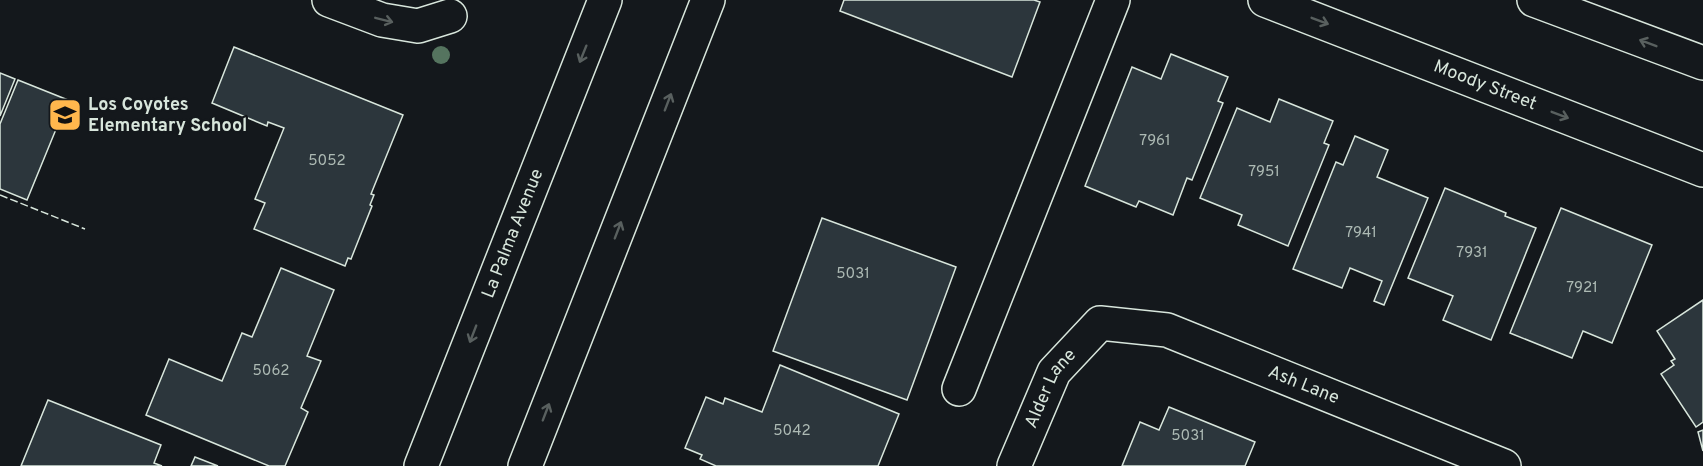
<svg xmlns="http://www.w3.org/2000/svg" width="1703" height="466" viewBox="0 0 1703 466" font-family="Overpass,sans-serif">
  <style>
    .building { fill: #2c363c; stroke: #d8e6dc; stroke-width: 1.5 }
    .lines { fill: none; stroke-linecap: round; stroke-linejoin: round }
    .minor-casing { stroke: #d8e6dc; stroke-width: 36 }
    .major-casing { stroke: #d8e6dc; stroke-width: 36 }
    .minor { stroke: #14181c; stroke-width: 33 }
    .major { stroke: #14181c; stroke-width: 33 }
    .fence { stroke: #d8e6dc; stroke-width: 1.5; stroke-dasharray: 8 3; stroke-linecap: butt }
    .tree { fill: #55745f }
    .oneway { stroke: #59605f }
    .labels { text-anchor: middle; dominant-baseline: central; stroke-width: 4.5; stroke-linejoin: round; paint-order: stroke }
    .number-label { font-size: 15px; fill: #adbab4 }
    .street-label { font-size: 18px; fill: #d8e6dc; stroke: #14181c }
    .poi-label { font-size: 18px; font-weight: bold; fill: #d8e6dc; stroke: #14181c; text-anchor: start }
  </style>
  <rect width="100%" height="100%" fill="#14181c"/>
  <!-- building -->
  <g class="building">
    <polygon points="844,0 1034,0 1040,2 1012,77 840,11"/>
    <polygon points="234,47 403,115 371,194 374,195 370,205 372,206 351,259 348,258 345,266 254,229 265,203 255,199 284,128 268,122 267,126 212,103"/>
    <polygon points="1171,54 1228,77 1218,101 1223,103 1192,180 1187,178 1173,215 1139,201 1136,207 1085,186 1132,67 1161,79"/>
    <polygon points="0,73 15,79 0,116"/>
    <polygon points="18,80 68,100 27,200 0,189 0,124"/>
    <polygon points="1279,99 1333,121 1324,143 1329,145 1288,246 1238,225 1242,215 1200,198 1237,108 1270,122"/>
    <polygon points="1355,136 1388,150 1377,177 1428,198 1384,305 1374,301 1382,281 1350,268 1342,288 1293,269 1336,162 1343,165"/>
    <polygon points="1445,188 1506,213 1505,216 1536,228 1491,340 1443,320 1453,296 1408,278"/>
    <polygon points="1561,208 1652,245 1612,343 1583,331 1572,358 1510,333"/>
    <polygon points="822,218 956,267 907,400 773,351"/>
    <polygon points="281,268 334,290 307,356 321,361 301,408 308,412 285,466 269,466 146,415 169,359 222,381 242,333 252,337"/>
    <polygon points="1703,300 1703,422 1696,427 1661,374 1674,365 1671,361 1675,359 1657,331"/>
    <polygon points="780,365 899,414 878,466 716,466 700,459 702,455 685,448 706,397 723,404 725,398 762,412"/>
    <polygon points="48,400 161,445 154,463 162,466 21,466"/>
    <polygon points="1169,407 1255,442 1245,466 1122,466 1140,422 1159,430"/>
    <polygon points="1703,430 1703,451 1698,432"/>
    <polygon points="195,457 218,466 191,466"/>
  </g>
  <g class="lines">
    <defs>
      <g id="minor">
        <polyline points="329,0 382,20 418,26 450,16"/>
        <polyline points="959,389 1113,0"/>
        <path id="s1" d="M1014,466L1054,372L1100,323L1167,330L1504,466"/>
      </g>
      <g id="major">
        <path id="s2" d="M1265,0L1703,170"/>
        <polyline points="1534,0 1703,63"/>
        <path id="s3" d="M421,466L605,0"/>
        <polyline points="525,466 708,0"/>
      </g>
    </defs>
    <!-- minor casing -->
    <use href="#minor" class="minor-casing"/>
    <!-- major casing -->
    <use href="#major" class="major-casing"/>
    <!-- minor -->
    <use href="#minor" class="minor"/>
    <!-- major -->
    <use href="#major" class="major"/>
    <!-- fence -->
    <polyline class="fence" points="0,195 85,229"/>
  </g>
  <!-- trees -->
  <circle class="tree" cx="441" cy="55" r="9"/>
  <!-- one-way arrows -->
  <defs><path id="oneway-shaft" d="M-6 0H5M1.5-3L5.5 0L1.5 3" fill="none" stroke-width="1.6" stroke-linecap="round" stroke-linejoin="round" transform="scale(1.5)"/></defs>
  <g class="oneway">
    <use href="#oneway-shaft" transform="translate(384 20) rotate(14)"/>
    <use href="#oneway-shaft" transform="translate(1320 21) rotate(21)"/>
    <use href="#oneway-shaft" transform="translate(1648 43) rotate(-159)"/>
    <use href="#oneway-shaft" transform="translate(583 54) rotate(112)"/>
    <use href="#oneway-shaft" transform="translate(668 102) rotate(-69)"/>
    <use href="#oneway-shaft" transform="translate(1560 115) rotate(21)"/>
    <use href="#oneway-shaft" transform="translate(618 230) rotate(-69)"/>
    <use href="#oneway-shaft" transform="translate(473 334) rotate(111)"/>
    <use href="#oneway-shaft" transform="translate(546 412) rotate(-69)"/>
  </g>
  <!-- icons -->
  <defs>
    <symbol id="school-square" viewBox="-11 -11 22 22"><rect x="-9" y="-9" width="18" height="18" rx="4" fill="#ffb74d" stroke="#14181c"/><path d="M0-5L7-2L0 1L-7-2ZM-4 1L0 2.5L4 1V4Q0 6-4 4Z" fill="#111"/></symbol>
  </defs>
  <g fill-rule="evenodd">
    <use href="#school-square" x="46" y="96" width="38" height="38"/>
  </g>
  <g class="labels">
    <!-- number labels -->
    <g class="number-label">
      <text x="1155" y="141">7961</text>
      <text x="327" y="161">5052</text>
      <text x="1264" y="172">7951</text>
      <text x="1361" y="233">7941</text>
      <text x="1472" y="253">7931</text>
      <text x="853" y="274">5031</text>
      <text x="1582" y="288">7921</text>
      <text x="271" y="371">5062</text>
      <text x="792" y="431">5042</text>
      <text x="1188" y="436">5031</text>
    </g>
    <!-- street labels -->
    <g class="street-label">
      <text stroke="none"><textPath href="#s2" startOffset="236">Moody Street</textPath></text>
      <text stroke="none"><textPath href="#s3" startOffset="250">La Palma Avenue</textPath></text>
      <text stroke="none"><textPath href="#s1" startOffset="384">Ash Lane</textPath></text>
      <text stroke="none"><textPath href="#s1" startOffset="86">Alder Lane</textPath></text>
    </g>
    <!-- poi labels -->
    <g class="poi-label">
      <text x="88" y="105">Los Coyotes<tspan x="88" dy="21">Elementary School</tspan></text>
    </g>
  </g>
</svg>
